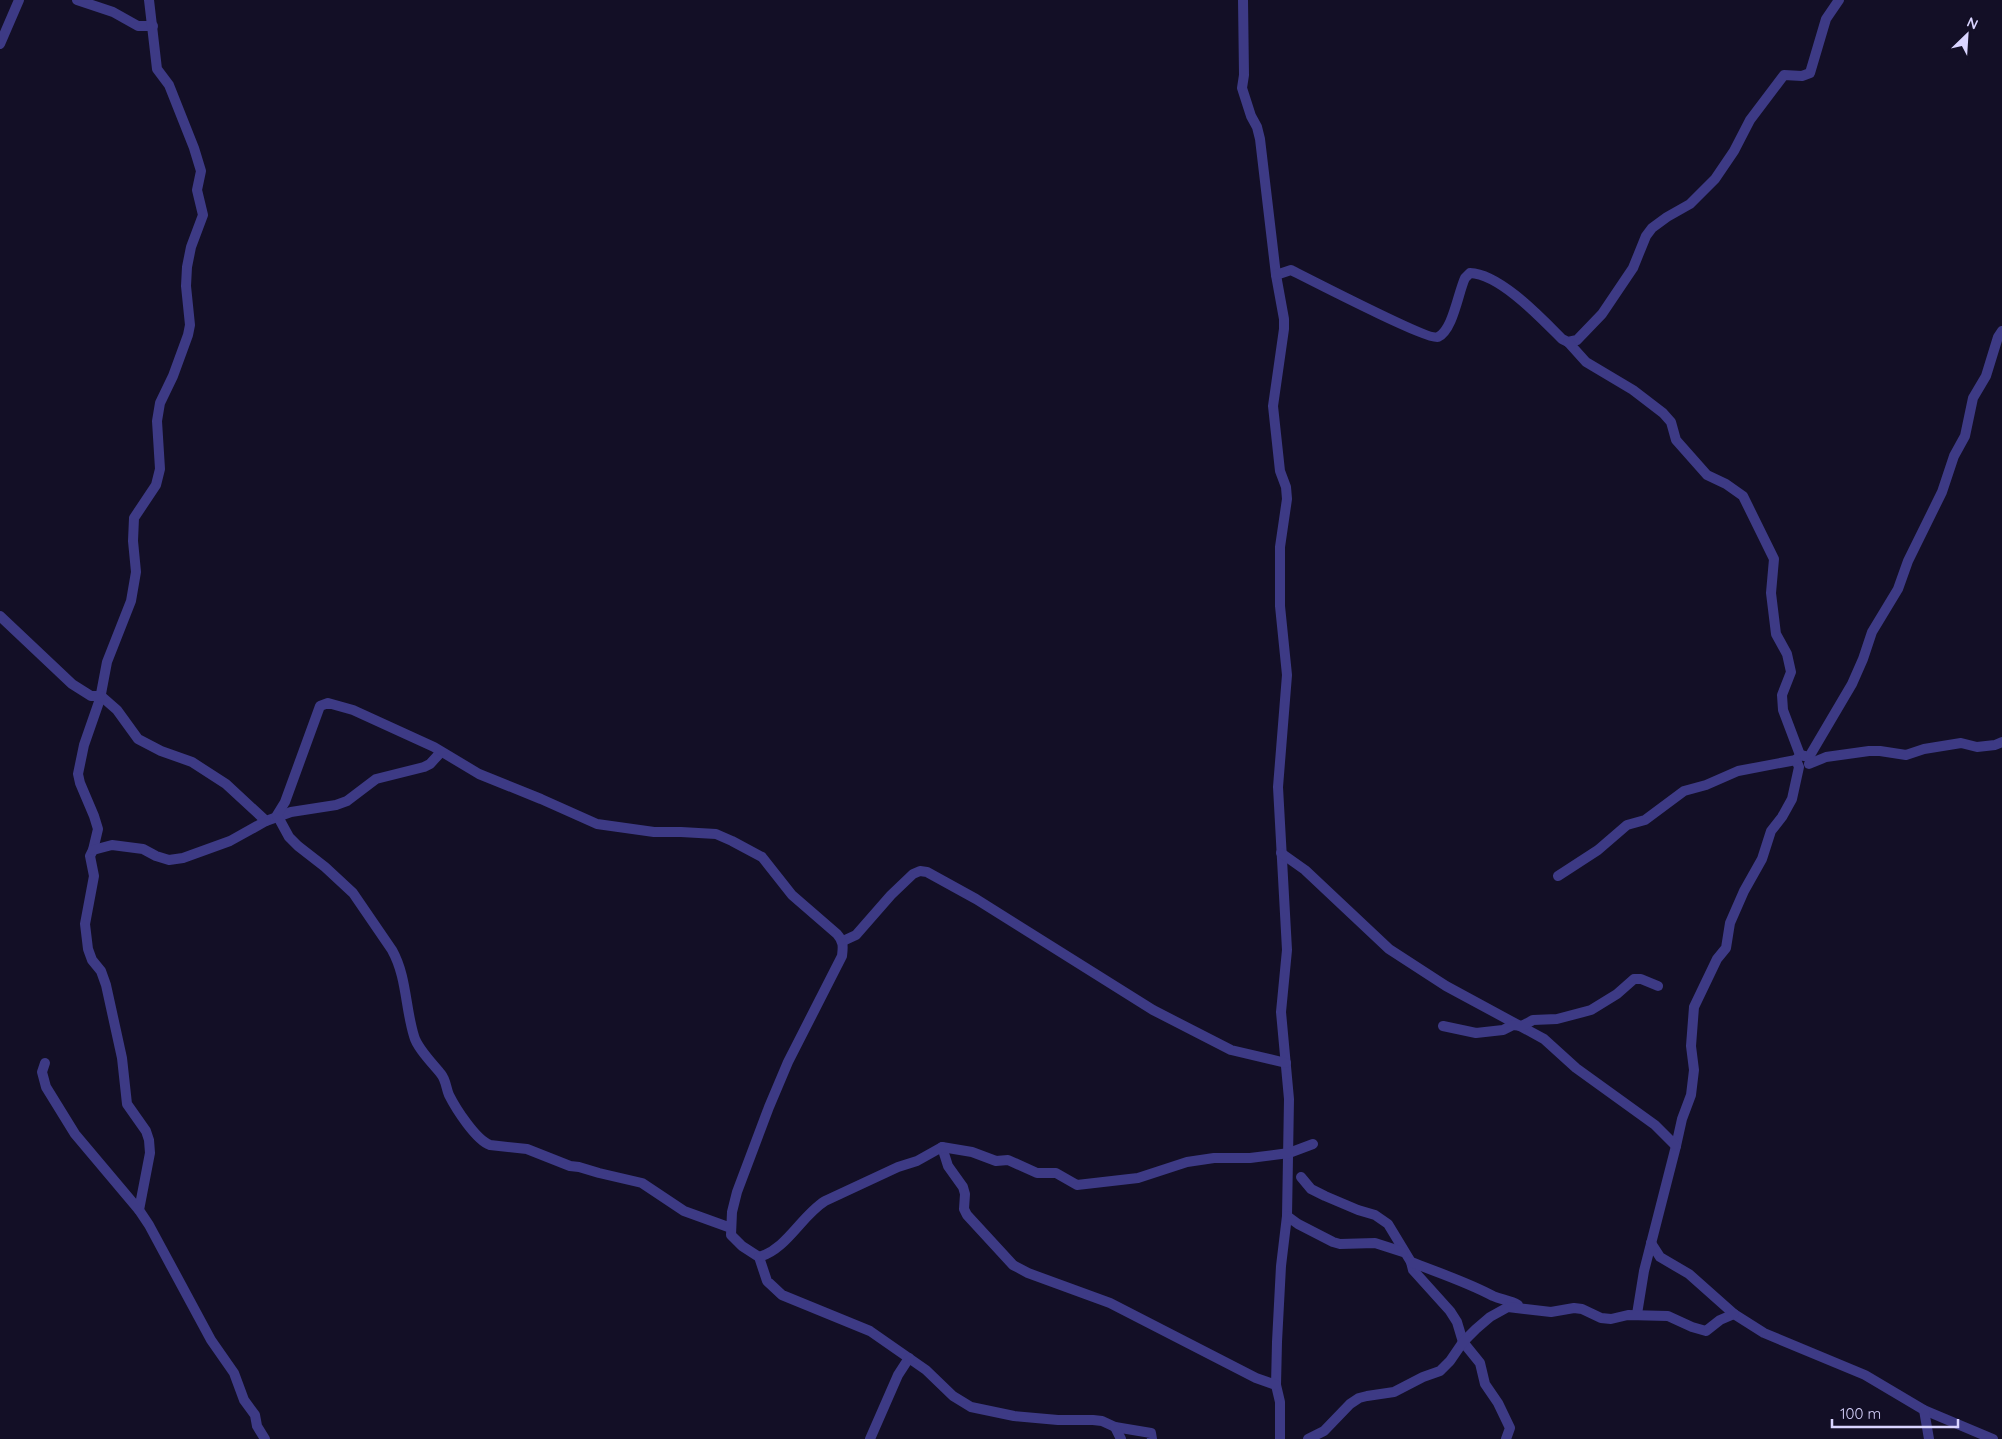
<svg xmlns="http://www.w3.org/2000/svg" width="2002" height="1439" viewBox="0 0 2002 1439" font-family="Quicksand,sans-serif">
  <style>
    .lines { fill: none; stroke-linecap: round; stroke-linejoin: round }
    .minor { stroke: #3d3a85; stroke-width: 10 }
  </style>
  <rect width="100%" height="100%" fill="#130f26"/>
  <g class="lines">
    <!-- minor -->
    <g class="minor">
      <polyline points="77,0 113,12 138,26 153,26"/>
      <polyline points="149,0 157,69 169,85 194,148 201,171 197,190 203,215 191,247 187,267 186,286 190,325 188,335 173,376 160,403 157,421 160,469 156,485 134,518 133,541 136,572 131,601 107,662 100,699 84,745 78,774 80,783 94,816 98,829 93,850 90,856 94,876 85,924 88,949 92,960 101,971 106,985 122,1058 127,1104 146,1131 149,1140 150,1153 139,1210 149,1225 211,1340 234,1373 244,1400 255,1415 257,1426 265,1439"/>
      <polyline points="1243,0 1244,75 1242,88 1251,116 1257,127 1260,139 1276,275 1284,319 1284,329 1273,406 1280,471 1286,487 1287,499 1280,547 1280,606 1287,675 1278,787 1287,950 1281,1012 1289,1099 1287,1216 1281,1266 1277,1342 1276,1385 1280,1402 1280,1439"/>
      <polyline points="0,44 19,0"/>
      <path d="M1276,275L1291,270C1309,279 1429,341 1438,337C1453,330 1458,293 1465,278L1470,273C1500,274 1541,318 1562,339L1568,342L1577,340L1602,314L1633,268L1646,236L1652,228L1667,217L1690,204L1715,179L1734,151L1750,120L1784,75L1802,76L1810,73L1826,19L1839,0"/>
      <polyline points="1568,342 1586,362 1633,390 1663,413 1671,422 1676,440 1707,475 1726,484 1743,496 1774,559 1771,593 1776,634 1787,654 1791,672 1782,695 1783,710 1800,755 1796,760 1799,767 1792,799 1782,817 1771,831 1762,859 1744,891 1730,923 1726,948 1717,959 1694,1007 1691,1046 1694,1070 1691,1095 1682,1119 1676,1146 1644,1271 1637,1314"/>
      <polyline points="0,616 72,684 91,696 101,696 117,710 138,739 161,751 192,762 226,784 266,821 291,812 336,805 347,801 376,779 424,767 430,764 441,752"/>
      <polyline points="1800,755 1809,757 1852,684 1863,659 1872,632 1898,589 1908,561 1942,492 1954,456 1965,436 1973,398 1986,376 1998,337 2002,331"/>
      <polyline points="1809,764 1826,757 1869,751 1880,751 1906,755 1924,749 1961,743 1977,747 1995,745 2002,742"/>
      <polyline points="93,850 112,845 143,849 156,856 169,860 183,858 230,841 266,821"/>
      <polyline points="1281,853 1305,870 1389,949 1446,986 1544,1039 1576,1068 1655,1125 1676,1146"/>
      <polyline points="1558,876 1598,850 1627,825 1645,820 1684,791 1706,785 1738,771 1796,760"/>
      <polyline points="843,941 856,935 891,895 913,874 920,871 927,872 976,899 1153,1010 1231,1050 1286,1063"/>
      <polyline points="1443,1026 1476,1033 1503,1030 1513,1025 1522,1026 1533,1020 1557,1019 1591,1010 1617,994 1634,979 1641,979 1658,986"/>
      <polyline points="45,1063 42,1072 46,1087 75,1134 139,1210"/>
      <polyline points="942,1147 948,1166 963,1187 965,1194 964,1209 967,1215 1013,1265 1028,1273 1110,1303 1256,1378 1276,1385"/>
      <polyline points="1301,1177 1311,1189 1325,1196 1358,1210 1375,1215 1388,1224 1411,1262 1413,1270 1450,1311 1457,1322 1463,1342 1480,1363 1485,1384 1498,1403 1510,1428 1506,1439"/>
      <polyline points="1287,1216 1298,1224 1333,1242 1340,1244 1375,1243 1403,1252"/>
      <path d="M731,1228L684,1211L642,1183L599,1173L579,1167L570,1166L527,1149L490,1145C476,1140 456,1109 449,1095C446,1088 446,1080 441,1074C433,1064 417,1048 414,1036C405,1007 407,977 392,950L353,893L325,867L298,846L289,837L277,815L285,802L320,706L328,703L353,710L434,747L479,774L541,799L597,824L654,832H681L716,834L732,841L762,857L792,895L837,934C844,942 843,947 842,956L788,1062L769,1107L737,1192L732,1212L731,1235L742,1246L759,1257L767,1281L782,1295L870,1331L926,1370L953,1396L971,1407L1014,1416L1058,1420H1093L1102,1421L1115,1427L1151,1433L1152,1439"/>
      <polyline points="1651,1243 1660,1257 1689,1274 1734,1314 1764,1333 1865,1375 1924,1410 1993,1439"/>
      <path d="M759,1257C787,1249 801,1216 825,1201L898,1167L917,1161L942,1147L972,1152L996,1161L1008,1160L1037,1173H1056L1077,1185L1138,1178L1187,1162L1214,1158H1250L1289,1153L1313,1144"/>
      <path d="M1411,1262C1439,1273 1467,1282 1493,1296C1502,1300 1510,1300 1518,1305"/>
      <polyline points="1924,1410 1929,1439"/>
      <polyline points="1115,1427 1121,1439"/>
      <polyline points="870,1439 898,1375 909,1358"/>
      <polyline points="1308,1439 1324,1431 1350,1404 1359,1398 1367,1396 1394,1392 1423,1377 1440,1371 1450,1361 1463,1342 1476,1329 1490,1317 1508,1307 1551,1312 1574,1308 1582,1309 1601,1318 1611,1319 1628,1315 1668,1316 1692,1327 1706,1331 1720,1320 1734,1314"/>
    </g>
  </g>
  <!-- north arrow -->
  <g transform="translate(1967 35) rotate(25)" stroke="#130f26" stroke-width="4" paint-order="stroke">
  <path d="M0-4L9 19L0 12L-9 19Z" fill="#d9d4ff"/>
  <text y="-8" font-size="14" font-weight="bold" text-anchor="middle" fill="#d9d4ff">N</text>
  </g>
  <!-- scale -->
  <path d="M1832 1419v8h126v-8" fill="none" stroke="#d9d4ff" stroke-width="2.5"/>
  <text x="1840" y="1419" font-size="15" fill="#d9d4ff" stroke="#130f26" stroke-width="4" paint-order="stroke">100 m</text>
</svg>
